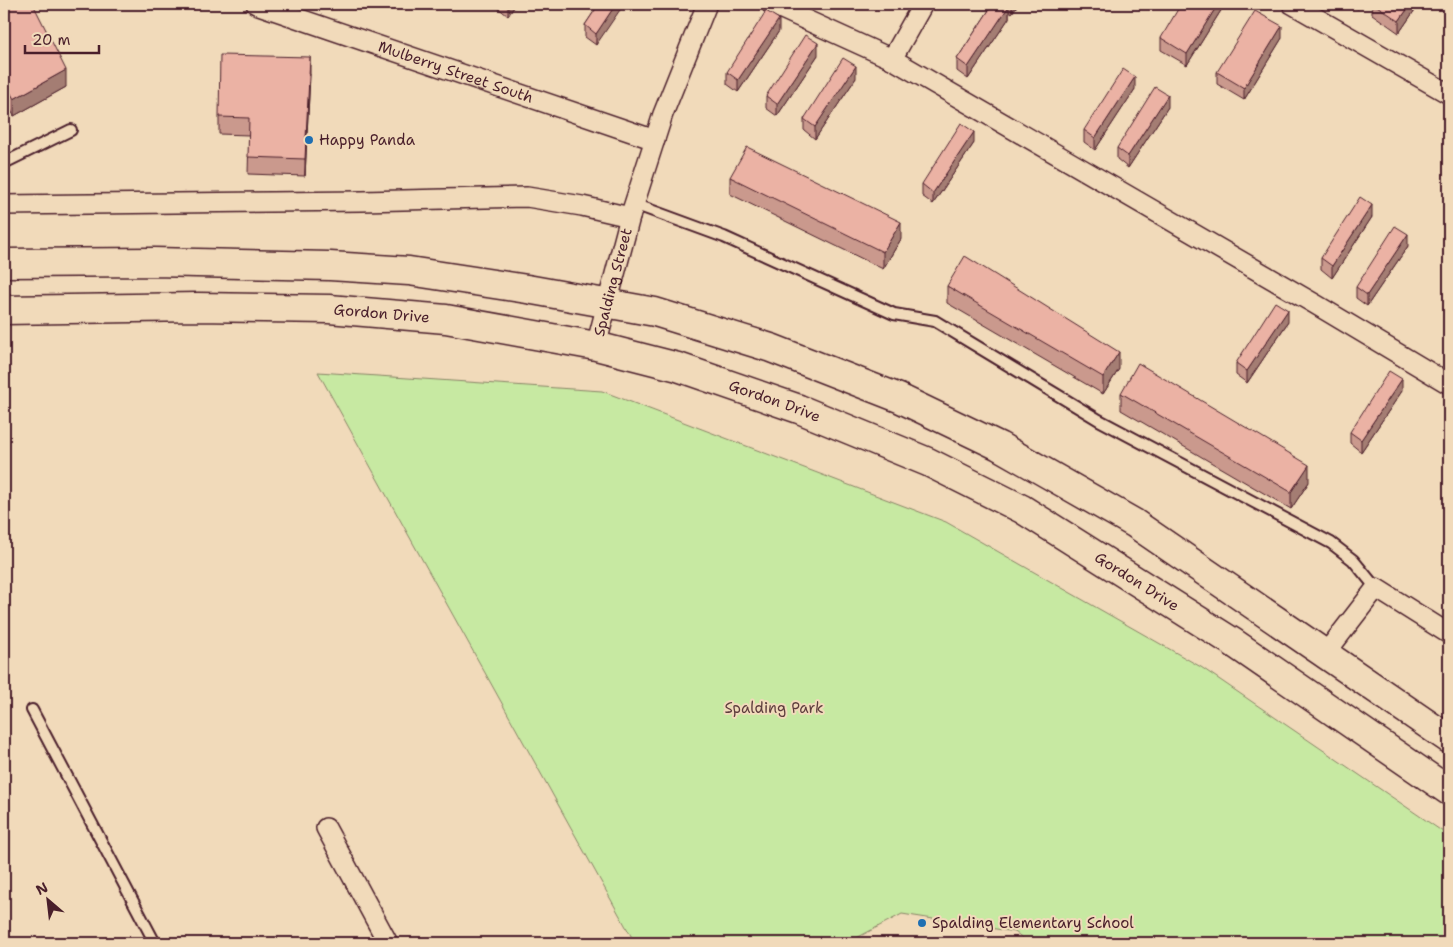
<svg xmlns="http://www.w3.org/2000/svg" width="1453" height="947" viewBox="0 0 1453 947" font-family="'Shantell Sans',sans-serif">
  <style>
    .green { fill: #c7e9a2; stroke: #888466 }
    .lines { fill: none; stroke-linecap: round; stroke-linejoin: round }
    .lane-casing { stroke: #4a1f2b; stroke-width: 14 }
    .street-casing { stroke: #4a1f2b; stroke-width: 22 }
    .primary-casing { stroke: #4a1f2b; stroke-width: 31 }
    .lane { stroke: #f1daba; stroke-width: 10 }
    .street { stroke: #f1daba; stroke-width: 19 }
    .primary { stroke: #f1daba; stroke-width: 28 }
    .wall { fill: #ca998d; stroke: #4a1f2b }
    .shaded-wall { fill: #a47d73; stroke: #4a1f2b }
    .building { fill: #ebb2a4; stroke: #4a1f2b }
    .poi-dot { fill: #1f6fb2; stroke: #f1daba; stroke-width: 2 }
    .labels { text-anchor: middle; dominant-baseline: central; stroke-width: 4; stroke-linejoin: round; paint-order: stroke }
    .street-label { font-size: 15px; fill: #4a1f2b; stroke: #f1daba }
    .poi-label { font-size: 15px; fill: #4a1f2b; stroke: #f1daba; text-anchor: start }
    .park-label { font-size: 15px; fill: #5d3d3d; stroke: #f1daba }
  </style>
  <rect width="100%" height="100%" fill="#f1daba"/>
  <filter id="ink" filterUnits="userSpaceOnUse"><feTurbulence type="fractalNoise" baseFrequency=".02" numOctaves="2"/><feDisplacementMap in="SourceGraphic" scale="10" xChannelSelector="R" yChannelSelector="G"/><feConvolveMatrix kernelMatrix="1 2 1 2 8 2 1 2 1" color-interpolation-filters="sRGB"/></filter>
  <g filter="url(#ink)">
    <!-- green -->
    <polygon class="green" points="318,372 602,391 946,522 1201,667 1449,836 1449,943 1029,943 1015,932 902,914 847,943 635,943"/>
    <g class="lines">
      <defs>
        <g id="lane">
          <polyline points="4,163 71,130"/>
          <polyline points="634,204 724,237 894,314 935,321 1099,420 1331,543 1353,560 1376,588"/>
          <polyline points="32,710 155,943"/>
        </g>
        <g id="street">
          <path id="s1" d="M256,4L655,140"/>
          <polyline points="771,4 892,59 1315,304 1449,384"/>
          <polyline points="1292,4 1449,94"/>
          <polyline points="892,59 923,4"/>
          <polyline points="4,205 362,201 527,197 582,206 630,217"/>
          <path id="s2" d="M596,346L630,217L663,114L707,4"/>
          <polyline points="1325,654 1376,588 1449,634"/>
          <polyline points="326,828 388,943"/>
        </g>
        <g id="primary">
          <polyline points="4,263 154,262 330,266 409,271 527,289 655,312 771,348 899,398 999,446 1134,523 1449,739"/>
          <path id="s3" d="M4,310L198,307L329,309L446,319L596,346L678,367L799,409L928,462L1022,509L1231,641L1449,791"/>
        </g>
      </defs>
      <!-- lane casing -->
      <use href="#lane" class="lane-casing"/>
      <!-- street casing -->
      <use href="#street" class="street-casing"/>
      <!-- primary casing -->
      <use href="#primary" class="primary-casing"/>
      <!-- lane -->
      <use href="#lane" class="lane"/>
      <!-- street -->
      <use href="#street" class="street"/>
      <!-- primary -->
      <use href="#primary" class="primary"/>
    </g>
    <!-- wall -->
    <g class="wall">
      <polygon points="4,4 66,87 14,116 4,98"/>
      <polygon points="497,4 516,4 508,16 497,7"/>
      <polygon points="599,4 596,45 585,37 585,25"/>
      <polygon points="993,4 1018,4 1012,13 1009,11 1009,18 968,79 957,71 957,59"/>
      <polygon points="1225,4 1187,65 1161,50 1161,38"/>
      <polygon points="1349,4 1361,4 1358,9"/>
      <polygon points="1372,4 1419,4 1399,33 1372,14"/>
      <polygon points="779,31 738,92 727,84 727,72"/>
      <polygon points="1282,38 1244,100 1217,84 1217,72"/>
      <polygon points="818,55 777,116 766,108 766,96"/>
      <polygon points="310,74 305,176 248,174 249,135 219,134 219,117"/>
      <polygon points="856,78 815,139 804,130 804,119"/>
      <polygon points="1135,89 1095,150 1084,142 1084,130"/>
      <polygon points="1168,107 1128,168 1117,159 1117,148"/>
      <polygon points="974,143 933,204 922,196 922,184"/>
      <polygon points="730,177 901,239 883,269 730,194"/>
      <polygon points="1372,217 1332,278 1321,269 1321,258"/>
      <polygon points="1408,246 1367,306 1356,298 1356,287"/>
      <polygon points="947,286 1119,369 1103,394 947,303"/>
      <polygon points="1288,322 1247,383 1236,375 1236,363"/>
      <polygon points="1402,391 1361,452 1350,443 1350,432"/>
      <polygon points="1121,393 1309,482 1291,509 1121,410"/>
    </g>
    <!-- shaded-wall -->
    <g class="shaded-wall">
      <polygon points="508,4 516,4 508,16"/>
      <polygon points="616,4 624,4 596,45 596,34"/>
      <polygon points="1012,4 1018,4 1012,13"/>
      <polygon points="1218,4 1225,4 1187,65 1187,54"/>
      <polygon points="1358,4 1361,4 1358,9"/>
      <polygon points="1411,4 1419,4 1399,33 1399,21"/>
      <polygon points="1009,6 1009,18 968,79 968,67"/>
      <polygon points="779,19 779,31 738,92 738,80"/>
      <polygon points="1282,26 1282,38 1244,100 1244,88"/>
      <polygon points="818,43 818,55 777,116 777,104"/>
      <polygon points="310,57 310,74 305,176 305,159"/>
      <polygon points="856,66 856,78 815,139 815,127"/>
      <polygon points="66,70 66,87 14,116 14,99"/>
      <polygon points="1135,77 1135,89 1095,150 1095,138"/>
      <polygon points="1168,95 1168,107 1128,168 1128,156"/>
      <polygon points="974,132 974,143 933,204 933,193"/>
      <polygon points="1372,205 1372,217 1332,278 1332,266"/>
      <polygon points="901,222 901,239 883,269 883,252"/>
      <polygon points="1408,234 1408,246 1367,306 1367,295"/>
      <polygon points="1288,310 1288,322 1247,383 1247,371"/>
      <polygon points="1119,352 1119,369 1103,394 1103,377"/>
      <polygon points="1402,379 1402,391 1361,452 1361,440"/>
      <polygon points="1309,465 1309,482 1291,509 1291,492"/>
    </g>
    <!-- building -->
    <g class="building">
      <polygon points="4,4 33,4 66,70 14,99 4,81"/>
      <polygon points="599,4 616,4 596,34 585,25"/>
      <polygon points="993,4 1005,4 1009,6 968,67 957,59"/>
      <polygon points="1181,4 1218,4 1187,54 1161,38"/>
      <polygon points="1374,4 1411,4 1399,21"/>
      <polygon points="766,11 779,19 738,80 727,72"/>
      <polygon points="1255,11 1282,26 1244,88 1217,72"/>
      <polygon points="805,35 818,43 777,104 766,96"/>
      <polygon points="220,55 310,57 305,159 248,157 249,118 219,117"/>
      <polygon points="843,58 856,66 815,127 804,119"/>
      <polygon points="1123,69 1135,77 1095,138 1084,130"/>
      <polygon points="1155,87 1168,95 1128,156 1117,148"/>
      <polygon points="961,123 974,132 933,193 922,184"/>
      <polygon points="747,147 901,222 883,252 730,177"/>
      <polygon points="1360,197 1372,205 1332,266 1321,258"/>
      <polygon points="1395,226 1408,234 1367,295 1356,287"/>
      <polygon points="965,256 1119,352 1103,377 947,286"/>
      <polygon points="1275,302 1288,310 1247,371 1236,363"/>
      <polygon points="1138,363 1309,465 1291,492 1121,393"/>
      <polygon points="1389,371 1402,379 1361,440 1350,432"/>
    </g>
  </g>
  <!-- markers -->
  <g class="poi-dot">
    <circle cx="309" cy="140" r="5"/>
    <circle cx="922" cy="923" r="5"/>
  </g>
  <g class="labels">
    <!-- street labels -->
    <g class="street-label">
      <text stroke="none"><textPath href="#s1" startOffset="211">Mulberry Street South</textPath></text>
      <text stroke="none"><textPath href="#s2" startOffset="66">Spalding Street</textPath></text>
      <text stroke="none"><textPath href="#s3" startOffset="378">Gordon Drive</textPath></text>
      <text stroke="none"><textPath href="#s3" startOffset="782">Gordon Drive</textPath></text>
      <text stroke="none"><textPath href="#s3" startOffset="1188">Gordon Drive</textPath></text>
    </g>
    <!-- poi labels -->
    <g class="poi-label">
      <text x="319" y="140">Happy Panda</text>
      <text x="932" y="923">Spalding Elementary School</text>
    </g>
    <!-- park labels -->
    <g class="park-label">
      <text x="774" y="708">Spalding Park</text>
    </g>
  </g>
  <!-- margin -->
  <rect width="1453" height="947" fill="none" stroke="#f1daba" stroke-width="20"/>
  <rect x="10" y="10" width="1433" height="927" fill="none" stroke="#4a1f2b" stroke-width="2" filter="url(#ink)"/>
  <!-- north arrow -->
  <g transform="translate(48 900) rotate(332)" stroke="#f1daba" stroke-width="4" paint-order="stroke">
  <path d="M0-4L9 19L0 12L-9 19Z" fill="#4a1f2b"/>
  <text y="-8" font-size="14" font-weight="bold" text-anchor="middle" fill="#4a1f2b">N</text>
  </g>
  <!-- scale -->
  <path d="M25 45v8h74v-8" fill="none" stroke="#4a1f2b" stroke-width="2.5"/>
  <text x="32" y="45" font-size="15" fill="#4a1f2b" stroke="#f1daba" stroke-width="4" paint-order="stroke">20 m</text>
</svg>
